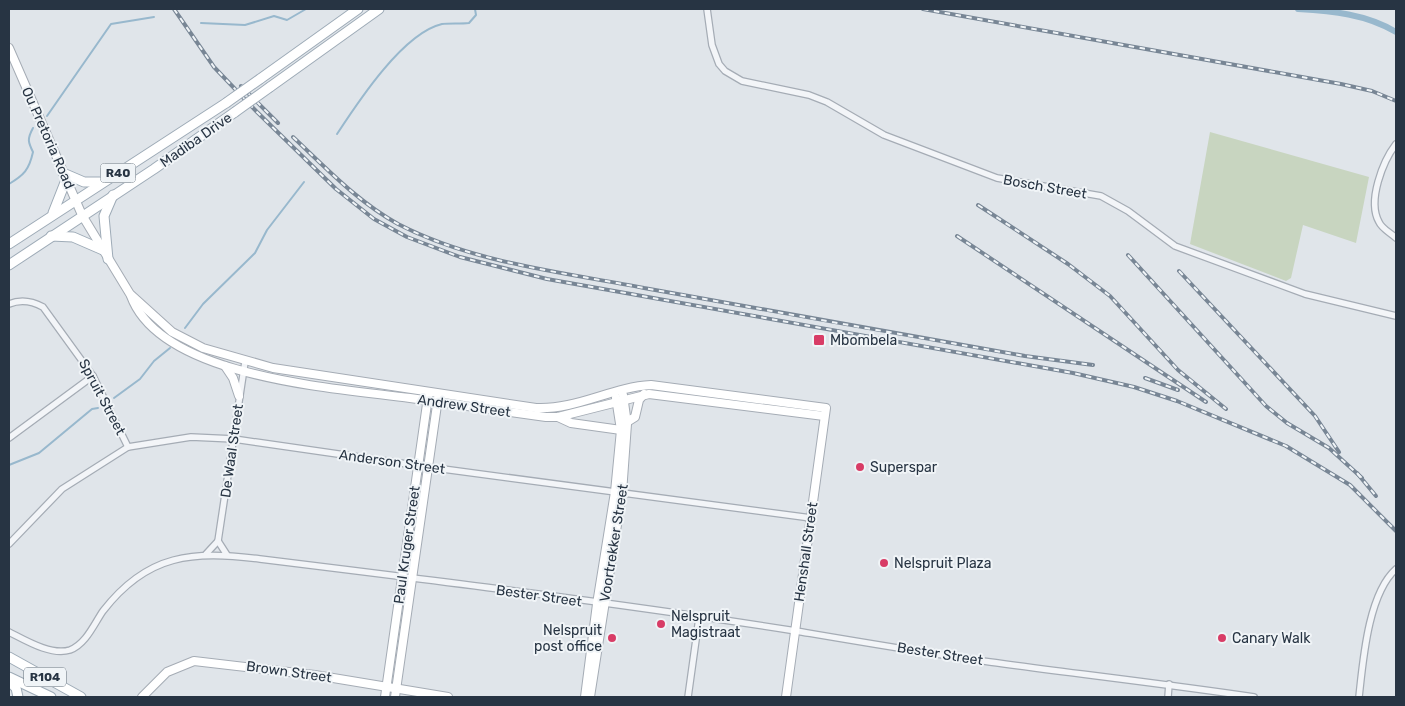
<svg xmlns="http://www.w3.org/2000/svg" width="1405" height="706" viewBox="0 0 1405 706" font-family="Rubik,sans-serif">
  <style>
    .green { fill: #c8d5c0 }
    .lines { fill: none; stroke-linecap: round; stroke-linejoin: round }
    .stream { stroke: #98b8cd; stroke-width: 2 }
    .canal { stroke: #98b8cd; stroke-width: 6 }
    .street-casing { stroke: #a5acb5; stroke-width: 8 }
    .secondary-casing { stroke: #a5acb5; stroke-width: 10 }
    .primary-casing { stroke: #9eabb7; stroke-width: 11 }
    .street { stroke: #f3f5f8; stroke-width: 5.5 }
    .secondary { stroke: #fff; stroke-width: 8 }
    .primary { stroke: #fff; stroke-width: 9 }
    .rail-casing { stroke: #788695; stroke-width: 4 }
    .rail { stroke: #f0f4f7; stroke-width: 2; stroke-dasharray: 5.5; stroke-linecap: butt }
    .primary-bridge-casing { stroke: #9eabb7; stroke-width: 11; stroke-linecap: butt }
    .primary-bridge { stroke: #fff; stroke-width: 9 }
    .poi-dot { fill: #d83c66; stroke: #f0f4f7; stroke-width: 2 }
    .labels { text-anchor: middle; dominant-baseline: central; stroke-width: 4; stroke-linejoin: round; paint-order: stroke }
    .shield { fill: #f0f4f7; stroke: #636e79; stroke-width: 1 }
    .shield-label { font-size: 12px; font-weight: bold; fill: #273443 }
    .street-label { font-size: 14px; fill: #273443; stroke: #f0f4f7 }
    .poi-label { font-size: 14px; fill: #273443; stroke: #f0f4f7; text-anchor: start }
  </style>
  <rect width="100%" height="100%" fill="#e0e5ea"/>
  <!-- green -->
  <polygon class="green" points="1210,132 1369,177 1356,243 1303,225 1291,278 1286,281 1190,244"/>
  <g class="lines">
    <!-- stream -->
    <g class="stream">
      <polyline points="201,23 245,25 274,16 287,20 306,9"/>
      <polyline points="47,116 111,24 154,17"/>
      <path d="M337,134C358,102 403,33 442,24C450,23 460,24 469,23L476,15L475,9"/>
      <path d="M9,184C24,175 29,170 33,152C28,142 27,139 33,128"/>
      <polyline points="185,328 203,304 255,253 267,230 304,182"/>
      <polyline points="114,398 140,379 154,361 170,348"/>
      <polyline points="9,465 39,453 92,409 98,408"/>
    </g>
    <!-- canal -->
    <path class="canal" d="M1298,9C1332,11 1366,14 1396,32"/>
    <defs>
      <g id="street">
        <polyline points="707,9 712,45 719,64 725,71 742,81 809,95 827,102 884,135 997,178 1101,196 1128,211 1175,246 1305,294 1396,316"/>
        <path d="M1396,144C1383,161 1367,201 1379,222C1382,229 1391,233 1396,238"/>
        <path d="M9,304C21,299 32,301 43,307L93,376L128,447"/>
        <polyline points="9,438 93,376"/>
        <polyline points="218,541 227,555"/>
        <polyline points="9,544 62,489 128,447 191,437 234,439 428,467 811,518"/>
        <polyline points="206,554 218,541 245,362"/>
        <path d="M9,632C25,640 51,656 70,650C86,644 94,624 103,611C148,553 193,551 260,559C439,581 618,603 796,631C861,642 925,653 990,662C1078,674 1166,684 1254,697"/>
        <polyline points="688,697 699,618"/>
        <polyline points="1168,697 1169,684"/>
        <path d="M1359,697C1363,661 1368,594 1396,569"/>
      </g>
      <g id="secondary">
        <path d="M9,48L82,215L130,294L172,332L203,348L273,368L536,408C576,410 612,387 651,385L826,408L786,697"/>
        <path d="M131,296C161,378 336,388 410,398C455,404 500,411 546,417H558L649,394L824,416"/>
        <polyline points="225,366 233,378 239,396"/>
        <polyline points="558,417 571,423 621,430"/>
        <polyline points="627,422 635,417 639,400 644,394"/>
        <polyline points="142,697 167,672 194,661 315,675 448,697"/>
        <polyline points="385,697 428,397"/>
        <polyline points="395,697 438,398"/>
        <polyline points="585,697 597,604 615,492 621,430 616,398"/>
        <polyline points="590,697 622,493 627,424 623,395"/>
      </g>
      <g id="primary">
        <polyline points="260,79 358,9"/>
        <polyline points="270,87 379,9"/>
        <polyline points="63,173 84,182 103,182"/>
        <polyline points="53,213 66,180"/>
        <polyline points="51,236 73,237 103,250"/>
        <polyline points="9,244 226,103"/>
        <polyline points="108,259 104,216 113,195"/>
        <polyline points="9,265 154,169 235,112"/>
        <polyline points="9,657 81,697"/>
        <polyline points="9,677 51,697"/>
        <polyline points="9,681 16,688 18,697"/>
      </g>
    </defs>
    <!-- street casing -->
    <use href="#street" class="street-casing"/>
    <!-- secondary casing -->
    <use href="#secondary" class="secondary-casing"/>
    <!-- primary casing -->
    <use href="#primary" class="primary-casing"/>
    <!-- street -->
    <use href="#street" class="street"/>
    <!-- secondary -->
    <use href="#secondary" class="secondary"/>
    <!-- primary -->
    <use href="#primary" class="primary"/>
    <defs>
      <g id="rail">
        <polyline points="174,9 214,67 257,112 336,189 374,219 407,237 460,257 547,279 1073,373 1134,387 1177,401 1286,446 1350,485 1396,531"/>
        <polyline points="923,9 1341,84 1372,91 1396,101"/>
        <polyline points="241,86 278,123"/>
        <path d="M293,137C326,168 358,202 398,224C473,263 562,272 644,288C771,311 898,334 1025,356L1093,365"/>
        <polyline points="978,205 1068,264 1110,296 1178,370 1226,409"/>
        <polyline points="957,236 1206,402"/>
        <polyline points="1128,255 1266,406 1287,423 1329,448 1362,478"/>
        <polyline points="1179,271 1315,416 1339,452"/>
        <polyline points="1145,378 1178,390"/>
        <polyline points="1357,473 1376,496"/>
      </g>
    </defs>
    <!-- rail casing -->
    <use href="#rail" class="rail-casing"/>
    <!-- rail -->
    <use href="#rail" class="rail"/>
    <defs>
      <g id="primary-bridge">
        <polyline points="226,103 260,79"/>
        <polyline points="235,112 270,87"/>
      </g>
    </defs>
    <!-- primary-bridge casing -->
    <use href="#primary-bridge" class="primary-bridge-casing"/>
    <!-- primary-bridge -->
    <use href="#primary-bridge" class="primary-bridge"/>
  </g>
  <!-- markers -->
  <g class="poi-dot">
    <rect x="813" y="334" width="12" height="12" rx="2.5"/>
    <circle cx="860" cy="467" r="5"/>
    <circle cx="884" cy="563" r="5"/>
    <circle cx="661" cy="624" r="5"/>
    <circle cx="612" cy="638" r="5"/>
    <circle cx="1222" cy="638" r="5"/>
  </g>
  <g class="labels">
    <!-- shield labels -->
    <g class="shield">
      <rect x="100.5" y="163.5" width="35" height="19" rx="4"/>
      <rect x="24" y="667.5" width="42" height="19" rx="4"/>
    </g>
    <g class="shield-label">
      <text x="118" y="173">R40</text>
      <text x="45" y="677">R104</text>
    </g>
    <!-- street labels -->
    <g class="street-label">
      <text transform="translate(48 138) rotate(66)">Ou Pretoria Road</text>
      <text transform="translate(196 140) rotate(-35)">Madiba Drive</text>
      <text transform="translate(1045 187) rotate(10)">Bosch Street</text>
      <text transform="translate(102 397) rotate(62)">Spruit Street</text>
      <text transform="translate(464 406) rotate(8)">Andrew Street</text>
      <text transform="translate(232 451) rotate(-82)">De Waal Street</text>
      <text transform="translate(392 462) rotate(8)">Anderson Street</text>
      <text transform="translate(614 543) rotate(-81)">Voortrekker Street</text>
      <text transform="translate(407 545) rotate(-82)">Paul Kruger Street</text>
      <text transform="translate(806 552) rotate(-82)">Henshall Street</text>
      <text transform="translate(539 596) rotate(8)">Bester Street</text>
      <text transform="translate(940 654) rotate(9)">Bester Street</text>
      <text transform="translate(289 672) rotate(8)">Brown Street</text>
    </g>
    <!-- poi labels -->
    <g class="poi-label">
      <text x="830" y="340">Mbombela</text>
      <text x="870" y="467">Superspar</text>
      <text x="894" y="563">Nelspruit Plaza</text>
      <text x="671" y="616">Nelspruit<tspan x="671" dy="16">Magistraat</tspan></text>
      <text x="602" y="630" text-anchor="end">Nelspruit<tspan x="602" dy="16">post office</tspan></text>
      <text x="1232" y="638">Canary Walk</text>
    </g>
  </g>
  <!-- border -->
  <rect width="1405" height="706" fill="none" stroke="#273443" stroke-width="20"/>
</svg>
